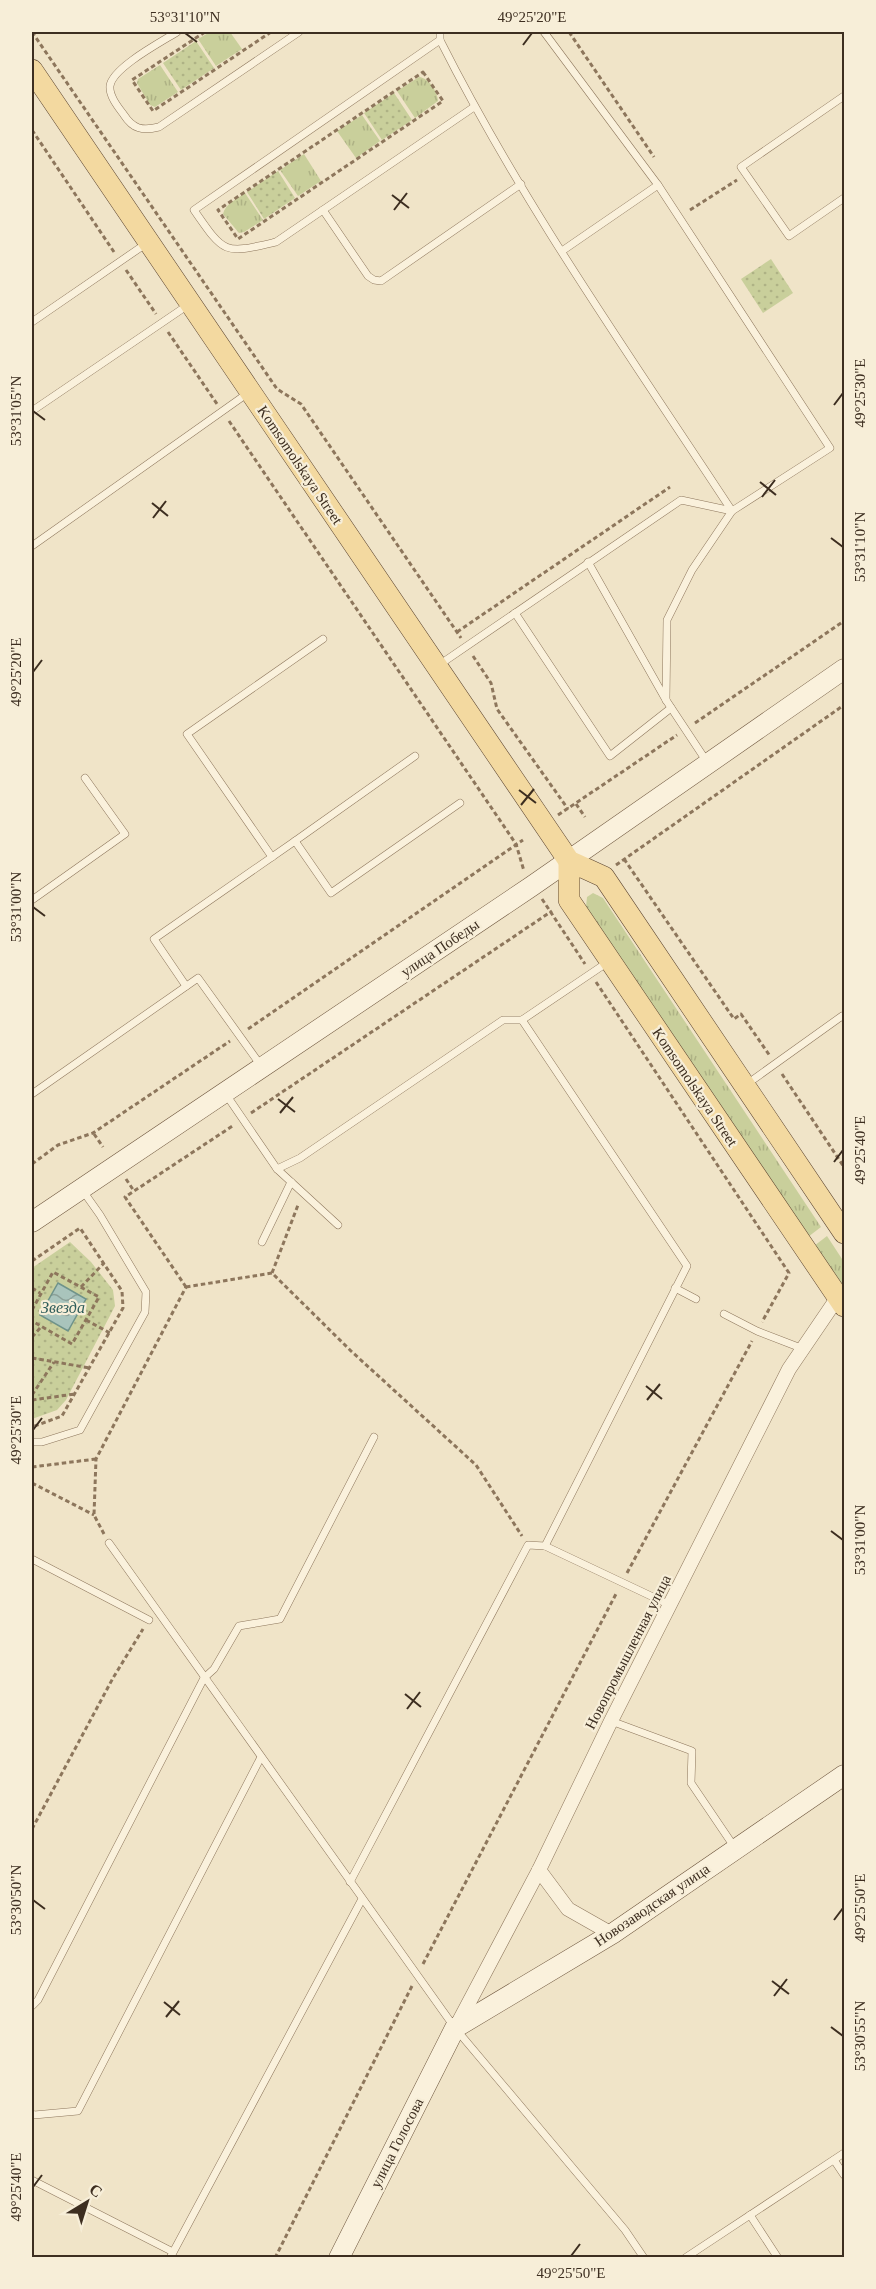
<svg xmlns="http://www.w3.org/2000/svg" width="876" height="2289" viewBox="0 0 876 2289" font-family="Georgia,serif">
  <style>
    .grass { fill: url(#grass-tufts) }
    .park { fill: url(#park-dots) }
    .water { fill: url(#water-waves); stroke: #6f938a; stroke-width: 1.5 }
    .lines { fill: none; stroke-linecap: round; stroke-linejoin: round }
    .lane-casing { stroke: #8d765c; stroke-width: 8 }
    .street-casing { stroke: #8d765c; stroke-width: 15 }
    .secondary-casing { stroke: #6f573f; stroke-width: 21 }
    .primary-casing { stroke: #5b4430; stroke-width: 22 }
    .path { stroke: #8d765c; stroke-width: 3; stroke-dasharray: 4.5 3; stroke-linecap: butt }
    .lane { stroke: #faf1dc; stroke-width: 7 }
    .street { stroke: #faf1dc; stroke-width: 14 }
    .secondary { stroke: #faf1dc; stroke-width: 20 }
    .primary { stroke: #f3d9a0; stroke-width: 21 }
    .ticks { fill: none; stroke: #3d2e20; stroke-width: 2 }
    .labels { text-anchor: middle; dominant-baseline: central; stroke-width: 4.5; stroke-linejoin: round; paint-order: stroke }
    .street-label { font-size: 15px; fill: #3d2e20; stroke: #f7eed8 }
    .water-label { font-size: 16px; font-style: italic; fill: #2f5d5a; stroke: #f7eed8 }
    .neatline { fill: none; stroke: #3d2e20; stroke-width: 2 }
    .ticks-label { font-size: 15px; text-anchor: middle; fill: #3d2e20 }
  </style>
  <defs>
    <pattern id="grass-tufts" width="24" height="20" patternUnits="userSpaceOnUse" patternTransform="scale(1.5)"><rect width="24" height="20" fill="#c9cf9b"/><path d="M3 7l-1-3M5 7V3M7 7l1-3M15 17l-1-3M17 17v-4M19 17l1-3" fill="none" stroke="#aeb285"/></pattern>
    <pattern id="park-dots" width="8" height="8" patternUnits="userSpaceOnUse" patternTransform="scale(1.5)"><rect width="8" height="8" fill="#c9cf9b"/><path d="M2 2h.1M6 6h.1" fill="none" stroke="#aeb285" stroke-width="1.8" stroke-linecap="round"/></pattern>
    <pattern id="water-waves" width="16" height="10" patternUnits="userSpaceOnUse" patternTransform="scale(1.5)"><rect width="16" height="10" fill="#a9c4bc"/><path d="M0 5q4-4 8 0t8 0" fill="none" stroke="#8ba098"/></pattern>
  </defs>
  <rect width="100%" height="100%" fill="#f0e4c8"/>
  <!-- grass -->
  <g class="grass">
    <polygon points="210,32 230,32 242,49 216,66 198,39"/>
    <polygon points="160,65 178,92 155,107 150,105 137,83 138,79"/>
    <path d="M419,77C429,78 437,91 438,101L415,118L397,91Z"/>
    <polygon points="362,115 380,141 356,158 337,131"/>
    <polygon points="304,154 321,181 298,196 280,170"/>
    <path d="M245,193L263,220L244,232L239,233L223,214C225,204 237,199 245,193Z"/>
    <polygon points="593,893 603,898 821,1227 808,1237 586,907 587,897"/>
    <polygon points="827,1236 844,1262 844,1290 814,1246"/>
  </g>
  <!-- park -->
  <g class="park">
    <polygon points="196,41 214,68 181,90 163,63"/>
    <polygon points="394,93 412,120 382,140 364,113"/>
    <polygon points="278,171 295,198 264,219 247,192"/>
    <polygon points="771,259 793,293 763,313 741,279"/>
    <polygon points="70,1242 91,1262 113,1290 115,1306 66,1400 57,1410 32,1419 32,1268"/>
  </g>
  <!-- water -->
  <polygon class="water" points="58,1283 86,1299 68,1331 40,1315"/>
  <g class="lines">
    <defs>
      <g id="lane">
        <path d="M177,32C161,42 112,68 110,86C109,96 118,107 124,115C133,129 142,131 159,127L299,32"/>
        <path d="M440,32V40L194,210C225,255 224,254 276,242L474,107"/>
        <path d="M440,40C523,205 631,357 732,511L692,570L667,620L666,700"/>
        <polyline points="844,96 741,167 789,236 844,198"/>
        <polyline points="323,210 368,276 374,280 381,281 521,184"/>
        <polyline points="562,251 658,185"/>
        <polyline points="32,322 147,243"/>
        <polyline points="32,411 188,305"/>
        <polyline points="32,546 248,393"/>
        <polyline points="588,562 666,700 707,762"/>
        <polyline points="515,613 610,756 671,708"/>
        <polyline points="439,665 681,500 732,511 830,448 658,185 544,32"/>
        <polyline points="295,841 415,756"/>
        <polyline points="272,857 187,734 323,639"/>
        <polyline points="32,900 125,834 85,778"/>
        <polyline points="186,986 154,939 295,841 331,893 460,803"/>
        <polyline points="747,1084 842,1016 844,1018"/>
        <polyline points="225,1093 277,1169 338,1225"/>
        <polyline points="32,1094 198,978 262,1067"/>
        <polyline points="277,1169 300,1158 503,1020 522,1020 608,962"/>
        <polyline points="262,1242 291,1182"/>
        <polyline points="675,1288 696,1299"/>
        <polyline points="724,1314 757,1331 801,1348"/>
        <polyline points="32,1442 42,1442 80,1430 145,1312 146,1292 100,1215 83,1191"/>
        <polyline points="109,1543 455,2028 625,2230 644,2258"/>
        <polyline points="545,1546 670,1605"/>
        <polyline points="32,1559 149,1620"/>
        <polyline points="611,1721 692,1751 691,1783 735,1848"/>
        <polyline points="350,1882 528,1545 545,1546 687,1266 522,1020"/>
        <polyline points="32,2006 38,2000 204,1678 214,1669 239,1626 280,1619 374,1437"/>
        <polyline points="32,2114 34,2115 78,2111 261,1757"/>
        <polyline points="834,2160 844,2175"/>
        <polyline points="32,2180 173,2252"/>
        <polyline points="750,2215 778,2258"/>
        <polyline points="170,2258 362,1899"/>
        <polyline points="685,2258 844,2153"/>
      </g>
      <g id="street">
        <polyline points="539,1870 568,1909 612,1934"/>
        <polyline points="456,2027 539,1870 611,1721 789,1369 838,1297"/>
      </g>
      <g id="secondary">
        <polyline points="32,1222 532,886 844,669"/>
        <polyline points="339,2258 455,2028 612,1934 844,1775"/>
      </g>
      <g id="primary">
        <polyline points="32,70 569,861 604,877 844,1233"/>
        <polyline points="569,861 569,900 844,1306"/>
      </g>
    </defs>
    <!-- lane casing -->
    <use href="#lane" class="lane-casing"/>
    <!-- street casing -->
    <use href="#street" class="street-casing"/>
    <!-- secondary casing -->
    <use href="#secondary" class="secondary-casing"/>
    <!-- primary casing -->
    <use href="#primary" class="primary-casing"/>
    <!-- path -->
    <g class="path">
      <polyline points="32,32 277,389 301,404 461,638"/>
      <polyline points="205,32 132,80 153,111 271,32"/>
      <polyline points="569,32 654,157"/>
      <polygon points="423,72 443,101 238,239 218,210"/>
      <polyline points="32,130 114,252"/>
      <polyline points="690,210 737,180"/>
      <polyline points="126,270 156,314"/>
      <polyline points="168,332 217,404"/>
      <polyline points="229,421 516,844 524,871"/>
      <polyline points="457,632 670,487"/>
      <polyline points="473,656 491,683 497,709 568,809"/>
      <polyline points="695,723 844,621"/>
      <polyline points="576,804 585,817"/>
      <polyline points="558,815 677,735"/>
      <polyline points="624,859 734,1019 741,1014 770,1056"/>
      <polyline points="616,865 844,705"/>
      <polyline points="542,899 585,964"/>
      <polyline points="596,982 789,1273 762,1322"/>
      <polyline points="248,1029 523,840"/>
      <polyline points="782,1074 844,1167"/>
      <polyline points="251,1113 552,911"/>
      <polyline points="94,1134 103,1147"/>
      <polyline points="32,1164 58,1145 93,1133 230,1041"/>
      <polyline points="126,1179 134,1191"/>
      <polyline points="32,1261 80,1228 122,1291 123,1308 62,1416 32,1427"/>
      <polyline points="272,1273 298,1205"/>
      <polyline points="81,1287 104,1263"/>
      <polyline points="186,1287 125,1197 234,1125"/>
      <polyline points="186,1287 272,1273 351,1351 476,1465 522,1536"/>
      <polyline points="32,1288 40,1293"/>
      <polyline points="32,1310 53,1272 99,1297 72,1344 32,1321"/>
      <polyline points="86,1320 110,1333"/>
      <polyline points="32,1337 41,1327"/>
      <polyline points="32,1358 90,1368"/>
      <polyline points="32,1395 54,1362"/>
      <polyline points="32,1400 75,1394"/>
      <polyline points="32,1467 96,1459"/>
      <polyline points="32,1483 94,1515"/>
      <polyline points="104,1534 94,1515 96,1459 186,1287"/>
      <polyline points="627,1573 752,1341"/>
      <polyline points="32,1829 113,1678 143,1629"/>
      <polyline points="423,1964 617,1592"/>
      <polyline points="275,2258 412,1986"/>
    </g>
    <!-- lane -->
    <use href="#lane" class="lane"/>
    <!-- street -->
    <use href="#street" class="street"/>
    <!-- secondary -->
    <use href="#secondary" class="secondary"/>
    <!-- primary -->
    <use href="#primary" class="primary"/>
  </g>
  <!-- ticks -->
  <path class="ticks" d="M185,33L197,42M523,45L532,33M392,195L409,208M394,210L407,193M834,405L843,393M33,411L45,420M760,482L776,495M762,497L775,480M152,503L168,516M153,518L166,501M831,538L843,547M33,672L42,660M519,790L536,803M521,805L534,789M33,907L45,916M278,1099L295,1112M280,1113L293,1097M834,1162L843,1150M646,1386L662,1399M647,1400L660,1384M33,1430L42,1418M831,1531L843,1540M405,1694L421,1707M407,1709L420,1692M33,1900L45,1909M834,1920L843,1908M772,1981L789,1994M774,1996L787,1979M164,2002L180,2015M166,2017L179,2001M831,2027L843,2036M33,2187L42,2175M571,2256L580,2244"/>
  <g class="labels">
    <!-- street labels -->
    <g class="street-label">
      <text transform="translate(300 465) rotate(56)">Komsomolskaya Street</text>
      <text transform="translate(440 948) rotate(-34)">улица Победы</text>
      <text transform="translate(695 1087) rotate(56)">Komsomolskaya Street</text>
      <text transform="translate(628 1652) rotate(-63)">Новопромышленная улица</text>
      <text transform="translate(652 1905) rotate(-34)">Новозаводская улица</text>
      <text transform="translate(397 2143) rotate(-63)">улица Голосова</text>
    </g>
    <!-- water labels -->
    <g class="water-label">
      <text x="63" y="1307">Звезда</text>
    </g>
  </g>
  <!-- border -->
  <rect width="876" height="2289" fill="none" stroke="#f7eed8" stroke-width="66"/>
  <!-- north arrow -->
  <g transform="translate(87 2202) rotate(38)" stroke="#f7eed8" stroke-width="4.5" paint-order="stroke">
  <path d="M0-4.5L10 22L0 15L-10 22Z" fill="#3d2e20"/>
  <text y="-9" font-size="16" font-weight="bold" text-anchor="middle" fill="#3d2e20">С</text>
  </g>
  <rect x="33" y="33" width="810" height="2223" class="neatline"/>
  <g class="ticks-label">
    <text x="185" y="22">53°31'10"N</text>
    <text x="532" y="22">49°25'20"E</text>
    <text transform="translate(860 393) rotate(-90)" y="5">49°25'30"E</text>
    <text transform="translate(16 411) rotate(-90)" y="5">53°31'05"N</text>
    <text transform="translate(860 547) rotate(-90)" y="5">53°31'10"N</text>
    <text transform="translate(16 672) rotate(-90)" y="5">49°25'20"E</text>
    <text transform="translate(16 907) rotate(-90)" y="5">53°31'00"N</text>
    <text transform="translate(860 1150) rotate(-90)" y="5">49°25'40"E</text>
    <text transform="translate(16 1430) rotate(-90)" y="5">49°25'30"E</text>
    <text transform="translate(860 1540) rotate(-90)" y="5">53°31'00"N</text>
    <text transform="translate(16 1900) rotate(-90)" y="5">53°30'50"N</text>
    <text transform="translate(860 1908) rotate(-90)" y="5">49°25'50"E</text>
    <text transform="translate(860 2036) rotate(-90)" y="5">53°30'55"N</text>
    <text transform="translate(16 2187) rotate(-90)" y="5">49°25'40"E</text>
    <text x="571" y="2278">49°25'50"E</text>
  </g>
</svg>
